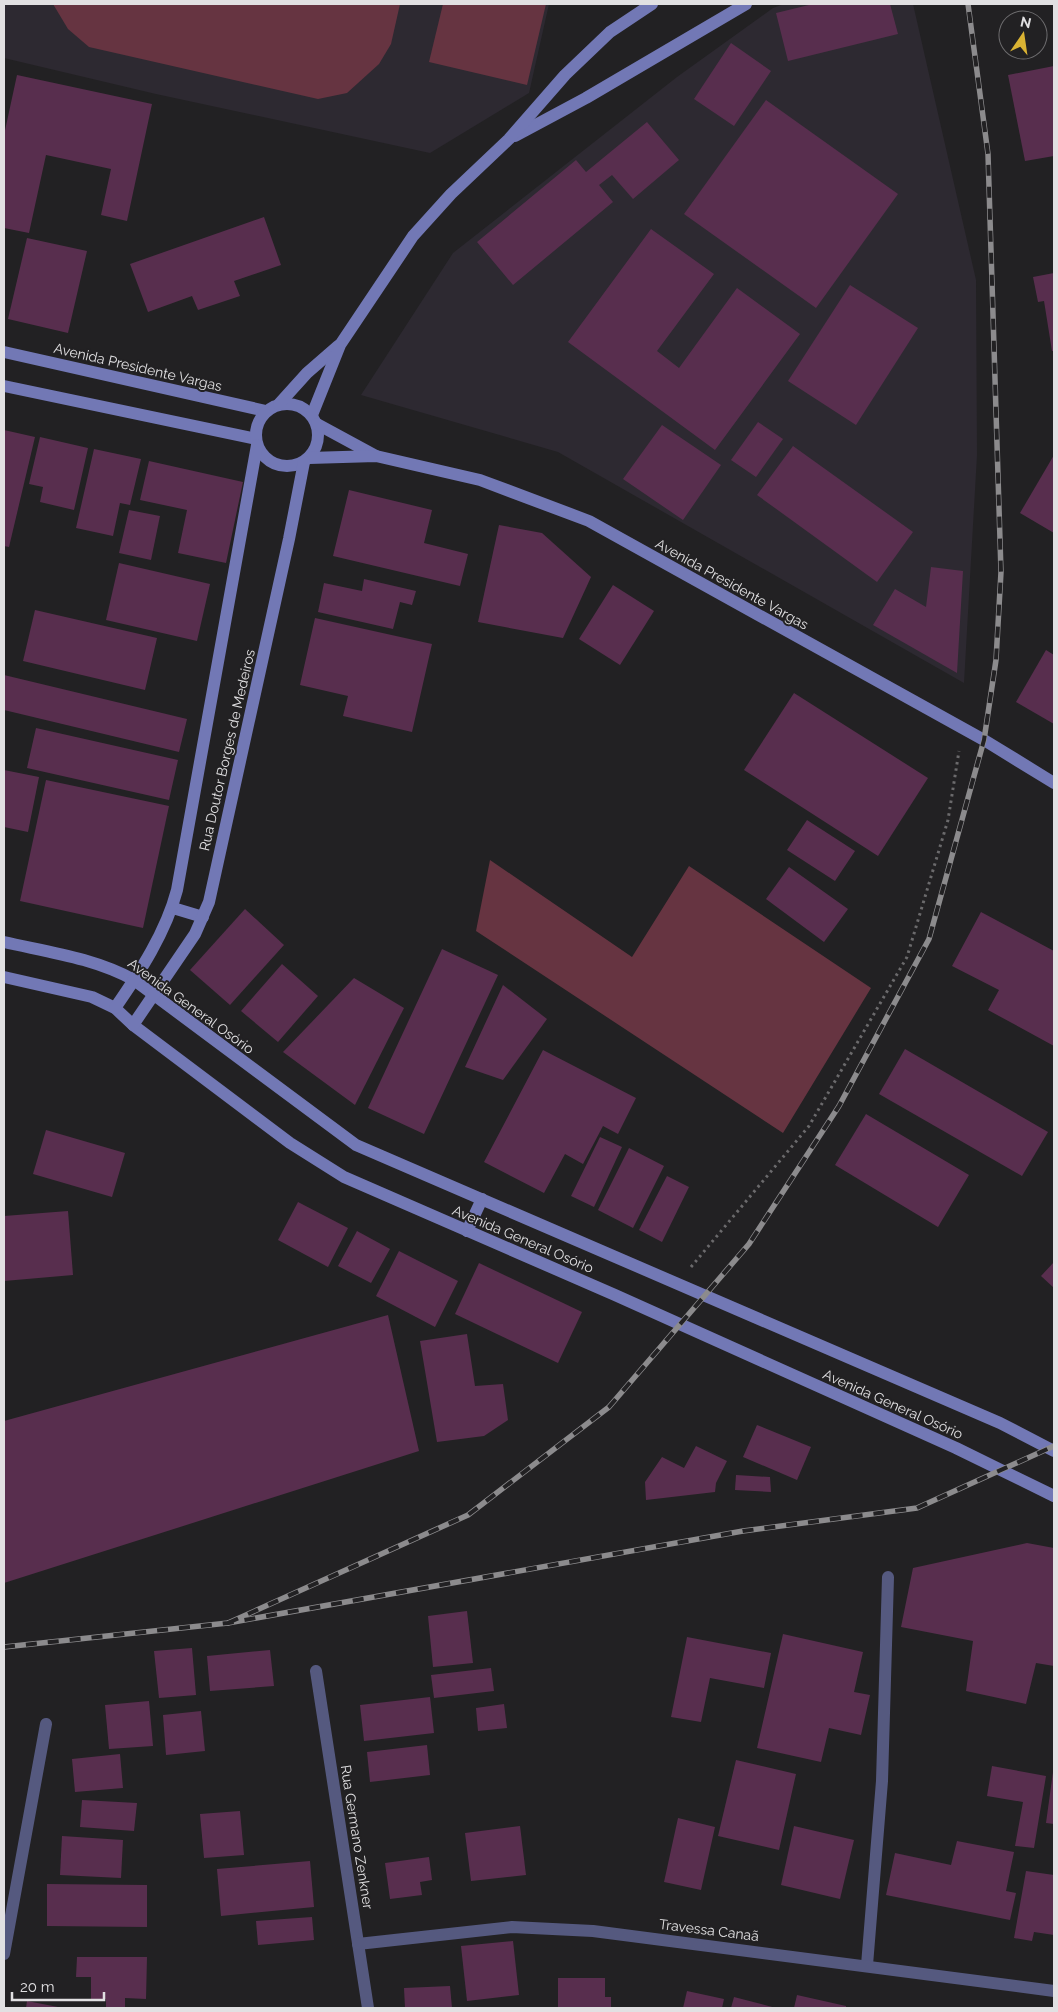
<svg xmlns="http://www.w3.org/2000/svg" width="1058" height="2012" viewBox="0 0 1058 2012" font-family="Raleway,sans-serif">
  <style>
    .built { fill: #2d2931 }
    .green { fill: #663441 }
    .building { fill: #582e4e }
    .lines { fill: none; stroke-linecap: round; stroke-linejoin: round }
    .path { stroke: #6b6a6c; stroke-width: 3; stroke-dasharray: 2.5 4; stroke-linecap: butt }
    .service { stroke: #55597f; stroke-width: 12 }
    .minor { stroke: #55597f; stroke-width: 12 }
    .secondary { stroke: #7278b5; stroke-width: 12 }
    .rail-casing { stroke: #8c8b8d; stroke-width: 5.5 }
    .rail { stroke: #222123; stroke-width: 4; stroke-dasharray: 11; stroke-linecap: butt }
    .labels { text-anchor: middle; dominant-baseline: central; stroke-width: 4; stroke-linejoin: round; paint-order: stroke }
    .street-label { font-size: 14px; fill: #e1e0e2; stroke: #222123 }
  </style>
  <rect width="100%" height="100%" fill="#222123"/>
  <!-- built -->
  <g class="built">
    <polygon points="4,4 549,4 529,93 430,153 156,94 4,58"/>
    <polygon points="784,4 913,4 976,280 977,455 964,683 558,452 361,395 453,253 677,77 773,8"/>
  </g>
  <!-- green -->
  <g class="green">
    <polygon points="53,4 400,4 391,44 379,64 347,93 318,99 89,47 68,29"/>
    <polygon points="443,4 546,4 527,85 429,62"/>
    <polygon points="490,860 632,957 689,866 871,988 783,1133 476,931"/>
  </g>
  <!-- building -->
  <g class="building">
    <polygon points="813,4 890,4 898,34 788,61 776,13"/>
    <polygon points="731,43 771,71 734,126 694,99"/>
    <polygon points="1054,66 1054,156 1025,161 1008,75"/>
    <polygon points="17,75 152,104 127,221 101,215 111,169 46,155 29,233 4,228 4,135"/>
    <polygon points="766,100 898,194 816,308 684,214"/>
    <polygon points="647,122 679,160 633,199 612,175 599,185 613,202 513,285 477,242 576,160 586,172"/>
    <polygon points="264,217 281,265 234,281 240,296 198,310 192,296 148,312 130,264"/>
    <polygon points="651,229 714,274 657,351 679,368 737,288 800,334 715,450 568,342"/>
    <polygon points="27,238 87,251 68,333 8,319"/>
    <polygon points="1054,273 1054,351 1052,351 1044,301 1038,302 1033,277"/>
    <polygon points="850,285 918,328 856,425 788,381"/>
    <polygon points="758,422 783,439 756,477 731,460"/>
    <polygon points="662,425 721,465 683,520 623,479"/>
    <polygon points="4,430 35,437 9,547 4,546"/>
    <polygon points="40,437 88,448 74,510 40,502 43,487 29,484"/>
    <polygon points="793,446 913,532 877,582 757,495"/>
    <polygon points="94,449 141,459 130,505 120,503 113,536 76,528"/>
    <polygon points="1054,455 1054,533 1020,513"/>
    <polygon points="149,461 243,482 226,563 178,553 187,510 140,500"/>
    <polygon points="349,490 432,510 424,543 468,554 460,586 333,556"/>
    <polygon points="129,510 160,516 151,560 119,553"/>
    <polygon points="499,525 542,533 591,577 563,638 478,622"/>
    <polygon points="119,563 210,584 197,641 106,620"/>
    <polygon points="931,567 963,571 957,673 873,625 895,589 926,607"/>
    <polygon points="364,579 416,591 412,605 400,602 393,629 318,612 324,583 362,591"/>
    <polygon points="613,585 654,611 620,665 579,639"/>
    <polygon points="35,610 157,638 145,690 23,661"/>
    <polygon points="315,618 432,644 412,732 343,716 348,696 300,685"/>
    <polygon points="1046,650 1054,655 1054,724 1016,702"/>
    <polygon points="4,675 187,719 179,752 4,710"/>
    <polygon points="794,693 928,778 878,856 744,770"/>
    <polygon points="36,728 178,760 169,800 27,768"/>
    <polygon points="4,770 39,777 28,832 4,827"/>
    <polygon points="46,780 169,806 143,928 20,901"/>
    <polygon points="807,820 855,851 835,881 787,850"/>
    <polygon points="789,867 848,909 824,942 766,899"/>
    <polygon points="245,909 284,945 230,1005 190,970"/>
    <polygon points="981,912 1054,951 1054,1046 988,1010 999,990 952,966"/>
    <polygon points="442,949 498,975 424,1134 368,1108"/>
    <polygon points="282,964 318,996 278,1042 241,1011"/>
    <polygon points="354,978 404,1008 355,1105 283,1052"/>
    <polygon points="503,985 547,1019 503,1080 465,1067"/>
    <polygon points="905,1049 1048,1132 1022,1176 879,1094"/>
    <polygon points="543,1050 636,1098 618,1134 603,1126 583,1164 565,1154 544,1193 484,1162"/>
    <polygon points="866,1114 969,1175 938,1227 835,1165"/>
    <polygon points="46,1130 125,1153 112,1197 33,1174"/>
    <polygon points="600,1137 622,1147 594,1207 571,1196"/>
    <polygon points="629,1148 664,1166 633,1228 598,1210"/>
    <polygon points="667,1176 689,1187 662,1242 639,1230"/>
    <polygon points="298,1202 348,1228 328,1267 278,1240"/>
    <polygon points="68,1211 73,1275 4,1281 4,1216"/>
    <polygon points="357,1231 390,1249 371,1283 338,1266"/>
    <polygon points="399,1251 458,1281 435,1327 376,1296"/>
    <polygon points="1054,1262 1054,1288 1041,1276"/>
    <polygon points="479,1263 582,1312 558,1363 455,1314"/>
    <polygon points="388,1315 419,1451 4,1583 4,1421"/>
    <polygon points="467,1334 475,1386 503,1384 508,1420 484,1436 437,1442 420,1341"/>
    <polygon points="757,1425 811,1447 797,1480 743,1457"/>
    <polygon points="696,1446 727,1461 716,1483 715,1492 646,1500 645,1482 662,1457 684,1468"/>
    <polygon points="736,1475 770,1477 771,1492 735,1490"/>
    <polygon points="1027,1543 1054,1548 1054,1666 1036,1663 1026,1704 966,1691 973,1641 901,1627 913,1568"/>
    <polygon points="467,1611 473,1663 433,1667 428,1616"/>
    <polygon points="783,1634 863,1652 854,1692 870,1695 861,1735 829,1728 821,1762 757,1748"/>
    <polygon points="687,1637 771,1653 764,1688 710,1678 701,1722 671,1717"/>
    <polygon points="192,1648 196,1695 159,1698 154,1651"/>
    <polygon points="270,1650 274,1686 210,1691 207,1656"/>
    <polygon points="491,1668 494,1691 434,1698 431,1675"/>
    <polygon points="430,1697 434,1733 364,1741 360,1705"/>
    <polygon points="149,1701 153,1746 109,1749 105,1705"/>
    <polygon points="504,1704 507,1728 478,1731 476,1708"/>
    <polygon points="201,1711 205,1751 166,1755 163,1715"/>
    <polygon points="427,1745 430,1775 370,1782 367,1752"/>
    <polygon points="120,1754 123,1788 75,1792 72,1759"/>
    <polygon points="736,1760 796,1774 779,1850 718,1836"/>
    <polygon points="992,1766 1046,1776 1034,1848 1015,1846 1023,1802 987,1796"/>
    <polygon points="1053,1772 1054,1772 1054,1824 1046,1823"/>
    <polygon points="82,1800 137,1803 134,1831 80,1827"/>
    <polygon points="240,1811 244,1855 204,1858 200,1814"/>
    <polygon points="678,1818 715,1827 701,1890 664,1882"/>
    <polygon points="520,1826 526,1875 471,1881 465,1833"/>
    <polygon points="794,1826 854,1840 840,1899 781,1885"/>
    <polygon points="62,1836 123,1840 121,1878 60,1875"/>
    <polygon points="957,1841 1014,1852 1006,1891 1016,1893 1010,1920 886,1895 895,1853 951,1865"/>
    <polygon points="429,1857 432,1880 420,1882 422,1895 390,1899 385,1863"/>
    <polygon points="310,1861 314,1907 221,1916 217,1869"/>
    <polygon points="1026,1871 1054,1875 1054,1935 1034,1932 1032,1941 1014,1938"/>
    <polygon points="47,1884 147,1885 147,1927 47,1926"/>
    <polygon points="312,1917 314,1940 258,1945 256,1921"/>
    <polygon points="513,1941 519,1995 467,2001 461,1946"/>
    <polygon points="77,1957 147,1957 146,1999 125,1998 125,2008 106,2008 106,1999 91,1999 91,1977 76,1977"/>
    <polygon points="558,1978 605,1978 605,1997 611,1997 611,2008 558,2008"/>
    <polygon points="450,1986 452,2008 405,2008 404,1988"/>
    <polygon points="687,1991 724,1999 722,2008 683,2008"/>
    <polygon points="797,1995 846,2006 846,2008 794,2008"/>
    <polygon points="734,1997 776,2008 731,2008"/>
    <polygon points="27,2001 58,2007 58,2008 26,2008"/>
  </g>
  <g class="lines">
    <!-- path -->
    <polyline class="path" points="691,1267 809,1126 907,957 948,820 959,751"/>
    <!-- service -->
    <polyline class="service" points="867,1965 882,1781 888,1577"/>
    <!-- minor -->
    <g class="minor">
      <polyline points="316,1671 368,2008"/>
      <polyline points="358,1944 512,1927 593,1931 1054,1991"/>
      <polyline points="4,1954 46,1724"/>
    </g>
    <!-- secondary -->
    <g class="secondary">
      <polyline points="515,136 586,98 746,4"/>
      <polyline points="4,352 266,411"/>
      <polyline points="4,386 256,439"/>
      <circle cx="287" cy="435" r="31"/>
      <polyline points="279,404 307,373 338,346"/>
      <polyline points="312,415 340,345 413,236 451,194 509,139 565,75 610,32 652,4"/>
      <polyline points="317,424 376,456"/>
      <polyline points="309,458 376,456 480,480 589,521 984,740 1054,783"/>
      <polyline points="173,908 203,917"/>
      <path d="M4,942C48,952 94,958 134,980L356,1145L1000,1423L1054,1451"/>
      <polyline points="4,977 92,997 115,1008 133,1025 290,1143 344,1177 615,1295 956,1448 1054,1496"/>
      <path d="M115,1008C140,972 166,932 177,890L257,445"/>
      <polyline points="133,1025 195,934 209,902 289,539 304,462"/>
      <polyline points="467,1231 482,1199"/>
    </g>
    <defs>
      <g id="rail">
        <polyline points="228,1623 468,1515 609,1407 749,1244 839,1106 929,939 984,740 996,660 1001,572 988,154 968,4"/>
        <polyline points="4,1647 228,1623 743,1531 917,1508 1054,1446"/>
      </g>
    </defs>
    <!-- rail casing -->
    <use href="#rail" class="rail-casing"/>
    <!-- rail -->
    <use href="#rail" class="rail"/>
  </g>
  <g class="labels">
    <!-- street labels -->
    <g class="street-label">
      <text transform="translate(138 367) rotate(13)">Avenida Presidente Vargas</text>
      <text transform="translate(732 584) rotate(29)">Avenida Presidente Vargas</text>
      <text transform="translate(227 750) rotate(-77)">Rua Doutor Borges de Medeiros</text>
      <text transform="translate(191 1006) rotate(36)">Avenida General Osório</text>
      <text transform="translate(523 1239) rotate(23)">Avenida General Osório</text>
      <text transform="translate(893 1404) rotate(24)">Avenida General Osório</text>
      <text transform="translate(357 1837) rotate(81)">Rua Germano Zenkner</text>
      <text transform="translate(709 1930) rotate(7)">Travessa Canaã</text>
    </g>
  </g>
  <!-- border -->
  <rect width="1058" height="2012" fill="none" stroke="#e1e0e2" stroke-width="10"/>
  <!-- north arrow -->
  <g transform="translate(1023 35) rotate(13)"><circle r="24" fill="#222123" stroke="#6e6d6f"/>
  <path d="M0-4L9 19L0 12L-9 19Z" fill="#dab333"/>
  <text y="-8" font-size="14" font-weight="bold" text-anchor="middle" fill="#e1e0e2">N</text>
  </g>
  <!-- scale -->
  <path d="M12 1992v8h92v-8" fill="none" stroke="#e1e0e2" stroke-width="2.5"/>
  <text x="20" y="1992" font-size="15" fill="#e1e0e2" stroke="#222123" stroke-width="4" paint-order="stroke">20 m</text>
</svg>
